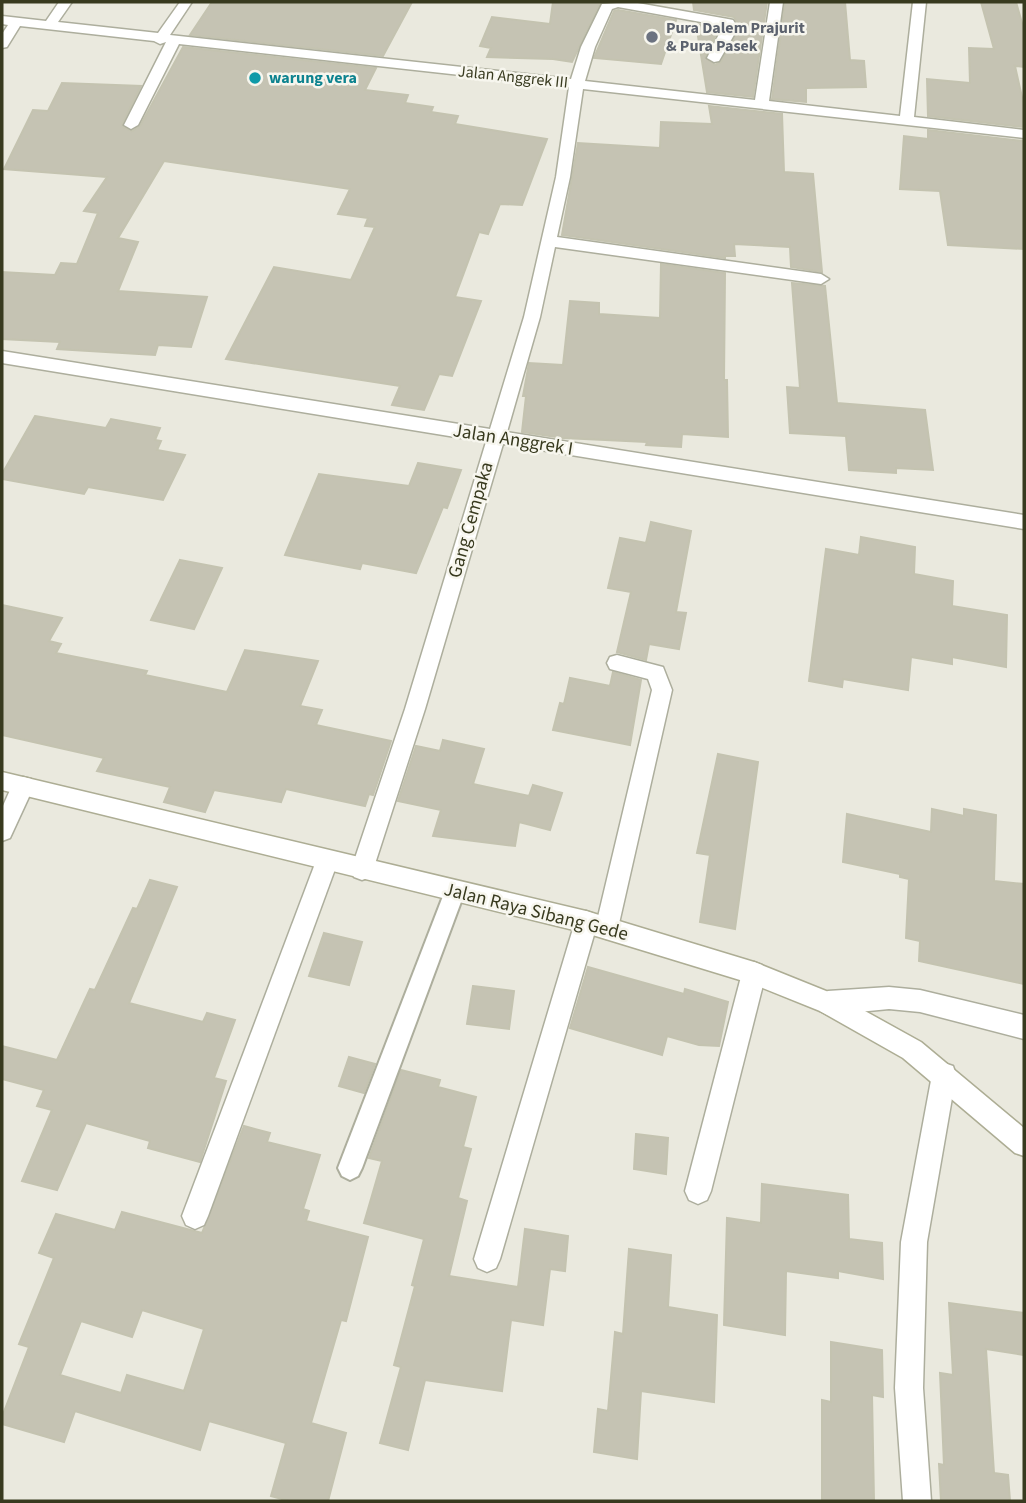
<svg xmlns="http://www.w3.org/2000/svg" width="1026" height="1503" viewBox="0 0 1026 1503" font-family="'Source Sans 3',sans-serif">
  <style>
    .building { fill: #c5c3b3; stroke: #c4c3b0; stroke-width: 2; fill-rule: evenodd }
    .lines { fill: none; stroke-linecap: round; stroke-linejoin: round }
    .lane-casing { stroke: #adae9d; stroke-width: 4 }
    .street-casing { stroke: #adae9d; stroke-width: 3 }
    .secondary-casing { stroke: #adad94; stroke-width: 3 }
    .lane { fill: #fff; fill-rule: evenodd }
    .street { fill: #fff; fill-rule: evenodd }
    .secondary { fill: #fff; fill-rule: evenodd }
    .worship-dot { fill: #6b7280; stroke: #f7f6ee; stroke-width: 2.5 }
    .culture-dot { fill: #0f9aa8; stroke: #f7f6ee; stroke-width: 2.5 }
    .labels { text-anchor: middle; dominant-baseline: central; stroke-width: 5; stroke-linejoin: round; paint-order: stroke }
    .far-worship-label { font-size: 16px; font-weight: bold; fill: #5b616d; stroke: #f7f6ee; text-anchor: start }
    .far-street-label { font-size: 16px; fill: #383a1f; stroke: #f7f6ee }
    .far-culture-label { font-size: 16px; font-weight: bold; fill: #0d838f; stroke: #f7f6ee; text-anchor: start }
    .street-label { font-size: 19px; fill: #383a1f; stroke: #f7f6ee }
  </style>
  <rect width="100%" height="100%" fill="#eae9de"/>
  <!-- building -->
  <g class="building">
    <polygon points="212,2 412,2 383,56 190,35"/>
    <polygon points="553,2 601,2 572,62 553,59 487,57 491,48 480,46 492,17 550,24"/>
    <polygon points="693,2 767,2 753,97 707,92 696,24 719,28 705,57 715,65 721,62 740,27 734,17 694,10"/>
    <polygon points="785,2 845,2 850,60 864,61 866,87 806,88 806,102 772,99"/>
    <polygon points="981,2 1016,2 1024,30 1024,67 1015,66 1024,106 1023,127 928,116 927,79 970,83 969,48 994,49"/>
    <polygon points="618,10 676,20 661,64 594,58 614,11"/>
    <polygon points="183,47 376,68 365,90 408,95 405,103 433,107 431,112 458,116 455,124 547,139 522,205 500,204 488,234 479,232 455,297 481,301 452,376 439,374 424,410 392,405 400,386 226,359 274,267 351,280 375,227 365,226 368,218 338,214 350,189 164,161 118,238 138,242 118,291 207,297 191,347 158,345 155,355 57,349 60,342 2,339 2,272 55,275 61,263 77,264 98,213 84,211 107,177 4,169 33,110 48,111 62,83 141,86 122,124 123,127 132,131 140,126"/>
    <polygon points="709,106 782,114 784,172 813,174 822,272 791,267 790,247 734,244 735,256 725,256 725,258 562,235 578,143 660,148 661,122 712,124"/>
    <polygon points="928,130 1023,141 1024,249 948,245 940,191 900,189 904,136 928,139"/>
    <polygon points="661,264 725,273 724,380 727,380 728,437 682,434 681,447 646,445 647,442 563,438 522,432 526,396 523,396 529,363 563,365 570,301 599,303 599,314 660,318"/>
    <polygon points="792,283 825,286 837,403 925,410 933,470 896,468 896,473 849,470 846,436 790,433 787,387 800,388"/>
    <polygon points="35,416 106,428 111,419 160,428 155,440 161,441 157,450 185,455 163,500 88,487 84,494 2,479 2,474"/>
    <polygon points="418,463 461,470 447,508 443,507 416,573 362,563 360,569 285,555 319,474 409,486"/>
    <polygon points="651,522 691,531 676,612 686,613 679,649 649,644 646,660 617,652 631,592 608,588 620,538 646,543"/>
    <polygon points="861,537 915,547 914,574 953,581 952,606 1007,615 1006,667 952,657 952,664 911,657 908,690 843,679 842,687 809,681 826,549 859,555"/>
    <polygon points="180,560 222,568 194,629 151,620"/>
    <polygon points="2,605 62,618 49,641 61,644 56,653 147,671 145,675 227,692 245,650 318,661 300,706 322,710 316,725 391,741 373,795 369,794 365,806 286,789 281,802 214,790 205,812 164,802 170,787 97,771 104,758 2,735"/>
    <polygon points="613,672 641,680 630,745 553,730 560,703 564,704 570,678 610,686"/>
    <polygon points="443,740 484,749 473,784 529,796 533,785 562,793 550,830 519,822 515,846 433,836 441,810 398,801 416,746 440,751"/>
    <polygon points="718,754 758,762 735,929 700,922 710,855 697,853"/>
    <polygon points="932,809 964,816 964,809 996,815 994,881 1024,884 1024,984 919,961 920,941 906,938 909,879 900,877 900,874 843,862 847,814 931,832"/>
    <polygon points="150,880 177,887 129,1003 203,1022 207,1013 235,1020 214,1078 226,1081 200,1162 148,1148 150,1141 86,1123 57,1190 22,1181 52,1110 37,1106 44,1090 2,1079 2,1046 57,1060 90,989 95,990 133,908 137,909"/>
    <polygon points="324,933 362,942 349,985 309,976"/>
    <polygon points="588,967 684,994 685,989 728,1002 719,1046 699,1045 667,1036 662,1055 570,1028"/>
    <polygon points="473,986 514,991 509,1029 467,1024"/>
    <polygon points="349,1057 375,1064 364,1093 339,1086"/>
    <polygon points="401,1070 440,1080 438,1087 476,1097 463,1147 471,1149 458,1198 467,1201 449,1276 518,1287 525,1229 568,1236 565,1271 550,1269 543,1325 511,1320 502,1391 425,1380 408,1450 380,1443 401,1367 394,1365 415,1286 412,1285 424,1239 364,1223 382,1161 369,1158"/>
    <path d="M244,1126L270,1133L267,1142L320,1155L303,1209L309,1211L306,1221L368,1237L346,1321L341,1320L311,1423L346,1433L328,1501H289L271,1496L286,1443L209,1421L200,1450L75,1411L64,1442L2,1424V1417L29,1347L19,1344L54,1258L39,1253L56,1214L115,1230L122,1212L202,1233ZM142,1310L204,1329L184,1391L127,1375L121,1393L60,1375L81,1321L132,1337Z"/>
    <polygon points="636,1134 668,1138 666,1174 634,1169"/>
    <polygon points="762,1184 848,1195 849,1239 882,1243 883,1279 838,1271 838,1278 786,1271 785,1335 724,1325 727,1218 761,1223"/>
    <polygon points="629,1249 671,1255 668,1307 717,1315 714,1402 641,1391 637,1459 594,1452 598,1409 608,1411 615,1332 623,1334"/>
    <polygon points="949,1303 1024,1313 1024,1355 986,1349 994,1473 1008,1475 1010,1501 941,1501 939,1464 944,1465 940,1373 953,1375"/>
    <polygon points="831,1342 882,1350 883,1397 872,1395 874,1501 822,1501 822,1400 831,1402"/>
  </g>
  <g class="lines">
    <defs>
      <polygon id="lane" points="455,881 462,884 465,891 362,1168 358,1176 350,1180 342,1176 338,1168 445,891 448,884"/>
      <g id="street">
        <polygon points="59,2 72,2 58,22 158,33 180,2 192,2 170,35 571,79 581,47 602,4 632,2 728,19 733,20 738,28 719,61 714,62 707,58 723,26 618,7 612,9 595,47 585,81 755,100 770,2 783,2 769,101 900,116 913,2 926,2 914,117 1024,130 1024,138 583,89 570,177 557,237 821,274 829,279 821,284 555,247 540,317 507,432 1024,515 1024,529 503,444 425,709 373,870 370,877 362,880 354,877 351,870 405,709 486,442 2,363 2,351 490,429 524,317 556,177 569,87 179,44 138,125 131,129 124,125 166,42 160,44 154,41 20,26 7,47 2,48 2,34 8,25 2,24 2,16 46,21"/>
        <polygon points="617,655 663,667 672,690 618,928 615,936 607,939 599,936 596,928 500,1259 496,1268 487,1272 478,1268 474,1259 575,922 578,914 586,911 594,914 597,921 652,690 648,679 610,669 607,663 610,657"/>
        <polygon points="23,777 31,779 34,786 10,838 2,841 2,808 15,779"/>
        <polygon points="327,851 335,854 338,861 208,1216 204,1225 195,1229 186,1225 182,1216 316,861 319,854"/>
        <polygon points="754,962 762,965 766,973 711,1191 707,1200 698,1204 689,1200 685,1191 742,973 746,965"/>
        <polygon points="889,987 920,990 1024,1015 1024,1039 920,1012 889,1009 828,1015 820,1011 816,1003 820,995 828,991"/>
        <polygon points="944,1063 953,1066 956,1075 927,1242 923,1388 931,1501 903,1501 895,1388 901,1242 932,1075 935,1066"/>
      </g>
      <polygon id="secondary" points="2,772 586,911 754,962 836,995 921,1042 1024,1128 1024,1156 1015,1153 903,1058 820,1011 753,984 586,933 2,790"/>
    </defs>
    <!-- lane casing -->
    <use href="#lane" class="lane-casing"/>
    <!-- street casing -->
    <use href="#street" class="street-casing"/>
    <!-- secondary casing -->
    <use href="#secondary" class="secondary-casing"/>
    <!-- lane -->
    <use href="#lane" class="lane"/>
    <!-- street -->
    <use href="#street" class="street"/>
    <!-- secondary -->
    <use href="#secondary" class="secondary"/>
  </g>
  <!-- markers -->
  <circle class="worship-dot" cx="652" cy="37" r="7"/>
  <circle class="culture-dot" cx="255" cy="78" r="7"/>
  <g class="labels">
    <!-- far-worship labels -->
    <g class="far-worship-label">
      <text x="666" y="28">Pura Dalem Prajurit<tspan x="666" dy="18">&amp; Pura Pasek</tspan></text>
    </g>
    <!-- far-street labels -->
    <g class="far-street-label">
      <text transform="translate(513 77) rotate(6)">Jalan Anggrek III</text>
    </g>
    <!-- far-culture labels -->
    <g class="far-culture-label">
      <text x="269" y="78">warung vera</text>
    </g>
    <!-- street labels -->
    <g class="street-label">
      <text transform="translate(513 440) rotate(9)">Jalan Anggrek I</text>
      <text transform="translate(471 520) rotate(-74)">Gang Cempaka</text>
      <text transform="translate(536 912) rotate(14)">Jalan Raya Sibang Gede</text>
    </g>
  </g>
  <!-- border -->
  <rect width="1026" height="1503" fill="none" stroke="#383a1f" stroke-width="7"/>
</svg>
